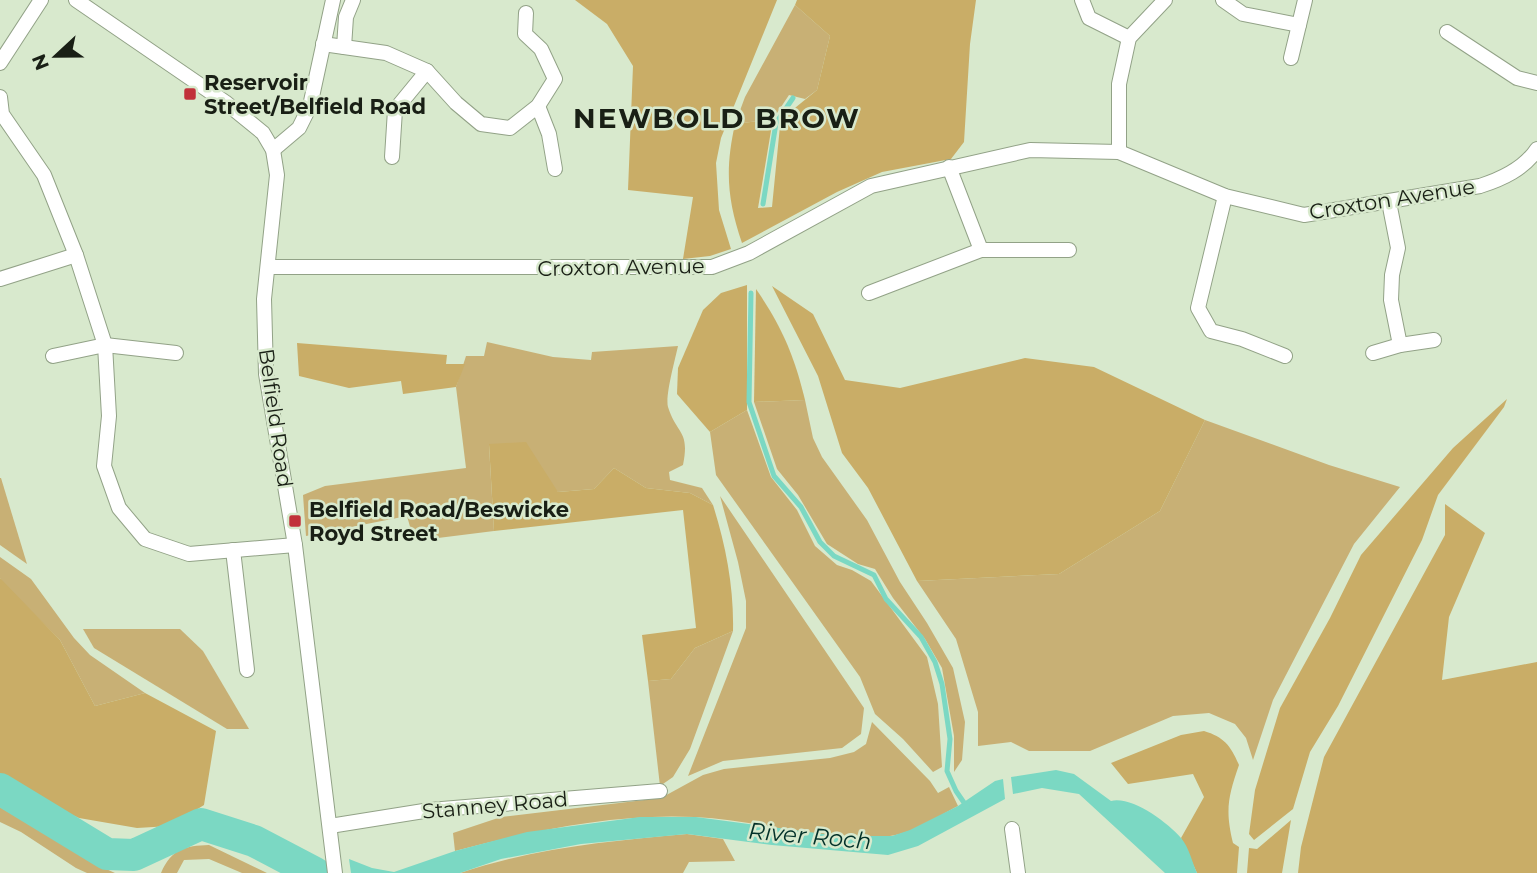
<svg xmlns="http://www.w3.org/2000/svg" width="1537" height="873" viewBox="0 0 1537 873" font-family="Montserrat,sans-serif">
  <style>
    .green { fill: #c8b075 }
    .forest { fill: #c9ad67 }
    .water { fill: #7bd8c3 }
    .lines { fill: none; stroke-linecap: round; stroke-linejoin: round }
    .stream { stroke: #7bd8c3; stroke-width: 5 }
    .river { stroke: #7bd8c3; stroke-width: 32 }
    .minor-casing { stroke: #92a287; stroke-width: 16 }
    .minor { stroke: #fff; stroke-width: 14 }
    .poi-dot { fill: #c1313a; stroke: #d8e9cd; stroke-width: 2.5 }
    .labels { text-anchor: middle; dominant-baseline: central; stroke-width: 5; stroke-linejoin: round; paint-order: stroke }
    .poi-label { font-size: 21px; font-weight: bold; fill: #191f15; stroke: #d8e9cd; text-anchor: start }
    .street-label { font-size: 21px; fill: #191f15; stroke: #d8e9cd }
    .water-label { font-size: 23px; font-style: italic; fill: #033129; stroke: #d8e9cd }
    .district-label { font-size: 28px; font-weight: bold; letter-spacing: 2px; fill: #191f15; stroke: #d8e9cd }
  </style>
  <rect width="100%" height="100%" fill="#d8e9cd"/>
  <!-- green -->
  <g class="green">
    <polygon points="795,5 830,36 817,90 805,99 789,95 773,119 735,124 745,97"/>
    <path d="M487,342L553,357L591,360L592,352L678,346C675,360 665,396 668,407C677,435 690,430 683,465L669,472L670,480L702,488L713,505L690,493L646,488L614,468L594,489L558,492L489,445L494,531L414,541L407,516L306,536L303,495L325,486L466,468L456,387L466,356H484Z"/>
    <polygon points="805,400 813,438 822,457 867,520 900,582 927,623 953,668 965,722 962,760 954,772 954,736 942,668 925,639 893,598 875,569 858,564 827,544 798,495 777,469 754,402"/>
    <polygon points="747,410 771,477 797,510 815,546 837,565 852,570 871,581 927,657 938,704 942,767 933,772 903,739 875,714 860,677 716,475 710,432"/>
    <polygon points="1205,420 1329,465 1400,487 1354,544 1273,700 1253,760 1246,738 1235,724 1209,713 1173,716 1090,751 1029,751 1011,742 978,746 978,712 956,639 917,581 1059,574 1160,511"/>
    <polygon points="0,478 1,478 27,564 0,545"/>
    <polygon points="720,496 864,708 861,734 842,748 723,761 688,776 746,628 746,601 738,562"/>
    <polygon points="0,557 31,579 74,638 90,655 145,693 95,706 60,640 3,583 0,578"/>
    <polygon points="83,629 180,629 203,651 249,729 227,729 94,648"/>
    <polygon points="733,631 690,749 673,777 660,786 648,681 671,679 695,648"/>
    <path d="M872,722L930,781L938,793L949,787L958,806C937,817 914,833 890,836C825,843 760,820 695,817C614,813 533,831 455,851L453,833L501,817L661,798L703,775L724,769L830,758L854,752L866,744Z"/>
    <polygon points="0,807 95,864 115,873 87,873 76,868 21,832 0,822"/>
    <path d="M687,834L723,839L735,861L689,862L683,873H460C534,848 609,841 687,834Z"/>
    <path d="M209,845L267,873H242L209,859L184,860L177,873H161C172,848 185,846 209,845Z"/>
  </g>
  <!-- forest -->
  <g class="forest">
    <polygon points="575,0 777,0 721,138 716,163 719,210 731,249 710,256 683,259 693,197 628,190 633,66 607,24"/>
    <path d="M797,0H976L970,44L964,142L951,159L882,172L837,192L742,243C727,199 725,169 735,124L773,119L758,208L772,207L780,126L790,112L817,90L830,36L795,5Z"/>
    <polygon points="747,285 747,410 710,432 677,394 678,368 703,310 721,293"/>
    <polygon points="772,286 813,314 845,380 900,388 1025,358 1094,367 1205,420 1160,511 1059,574 917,581 868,488 842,453 818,376"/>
    <path d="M756,289C782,327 794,355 805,400L754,402Z"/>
    <polygon points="297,343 447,355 446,364 465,364 456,387 403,394 401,381 349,388 299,376"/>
    <polygon points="1507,399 1504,407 1438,495 1422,540 1338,706 1310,752 1293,809 1254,840 1249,834 1255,790 1280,708 1330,618 1361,555 1453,448"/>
    <path d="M526,442L558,492L594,489L614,468L646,488L690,493L713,505C726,546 734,588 733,631L695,648L671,679L648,681L642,635L696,628L683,510L494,531L489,444Z"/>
    <polygon points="1445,504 1485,533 1449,617 1442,680 1537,662 1537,873 1298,873 1301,847 1324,757 1445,535"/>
    <polygon points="0,578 60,640 95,706 145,693 216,731 204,805 170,826 137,828 79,818 39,800 0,775"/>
    <path d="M1204,731C1224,737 1231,746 1239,765C1228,797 1225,810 1233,843L1239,847L1237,873H1197L1181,838L1204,797L1193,774L1128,784L1111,763L1181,735Z"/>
    <polygon points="1291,820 1282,873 1247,873 1249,848 1257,849"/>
  </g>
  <!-- water -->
  <g class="water">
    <path d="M1056,770L1074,774L1111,801C1132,796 1167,822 1181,838C1189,847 1192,862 1197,873H1165L1079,794L1042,788L1013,794L1011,777Z"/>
    <polygon points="1003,779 1005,799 918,846 888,855 772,845 687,834 581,844 501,859 460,873 351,873 349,859 372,868 394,872 455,851 527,832 640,817 696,817 839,836 892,836 910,830 958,806 995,781"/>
  </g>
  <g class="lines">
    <!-- stream -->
    <g class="stream">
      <polyline points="763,204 776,123 793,98"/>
      <polyline points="751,293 749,402 774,476 801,507 820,542 834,556 874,575 886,599 921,637 935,662 942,684 950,739 947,771 956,791 967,807"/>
    </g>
    <!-- river -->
    <polyline class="river" points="0,789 107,854 134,855 201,824 254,841 315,873"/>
    <defs>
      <g id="minor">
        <polyline points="76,0 225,102 263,133 273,150 277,175 264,299 266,374 295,545 335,873"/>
        <polyline points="1082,0 1089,18 1129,38"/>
        <polyline points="1223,0 1243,14 1299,25"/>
        <polyline points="1447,32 1517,78 1537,83"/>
        <polyline points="323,44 386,53 427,71 456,103 481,124 510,128 538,106 555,79 541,49 525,34 526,13"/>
        <polyline points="344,47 346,17 353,0"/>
        <polyline points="1291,58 1305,0"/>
        <polyline points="0,63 41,0"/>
        <polyline points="0,97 2,114 44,175 76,255 105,345 109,416 104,466 119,508 145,539 189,554 295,545"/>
        <polyline points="538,106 549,134 555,169"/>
        <polyline points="273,150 299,128 310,106 333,0"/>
        <polyline points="1119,152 1119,84 1129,38 1165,0"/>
        <polyline points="392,157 395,110 427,71"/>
        <polyline points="949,167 981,250"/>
        <polyline points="1225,196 1198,308 1211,331 1242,339 1285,356"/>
        <polyline points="1389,202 1398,248 1392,275 1391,300 1400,345"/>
        <path d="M268,267H712L749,253L871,186L1030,150L1119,152L1225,196L1304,215L1480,186C1502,179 1524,169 1537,149"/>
        <polyline points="0,279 76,255"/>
        <polyline points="869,293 981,250 1069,250"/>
        <polyline points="1373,353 1400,345 1434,340"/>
        <polyline points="53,356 105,345 176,353"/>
        <polyline points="233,550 247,670"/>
        <polyline points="330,826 430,810 660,791"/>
        <polyline points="1012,829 1018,873"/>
      </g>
    </defs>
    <!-- minor casing -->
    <use href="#minor" class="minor-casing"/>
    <!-- minor -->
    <use href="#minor" class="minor"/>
  </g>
  <!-- markers -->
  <g class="poi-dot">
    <rect x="183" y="87" width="14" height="14" rx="3.5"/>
    <rect x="288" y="514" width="14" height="14" rx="3.5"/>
  </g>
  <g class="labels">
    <!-- poi labels -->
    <g class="poi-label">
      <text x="204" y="82">Reservoir<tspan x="204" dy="24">Street/Belfield Road</tspan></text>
      <text x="309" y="509">Belfield Road/Beswicke<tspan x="309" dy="24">Royd Street</tspan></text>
    </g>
    <!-- street labels -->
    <g class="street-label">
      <text transform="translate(1392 199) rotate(-9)">Croxton Avenue</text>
      <text transform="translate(621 267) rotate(-1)">Croxton Avenue</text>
      <text transform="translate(276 418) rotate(82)">Belfield Road</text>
      <text transform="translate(495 805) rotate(-5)">Stanney Road</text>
    </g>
    <!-- water labels -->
    <g class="water-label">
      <text transform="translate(810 836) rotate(5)">River Roch</text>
    </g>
    <!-- district labels -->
    <g class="district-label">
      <text x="717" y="118">NEWBOLD BROW</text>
    </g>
  </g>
  <!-- north arrow -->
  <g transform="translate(56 56) rotate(248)" stroke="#d8e9cd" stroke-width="5" paint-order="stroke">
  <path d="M0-5L12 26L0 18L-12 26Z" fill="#191f15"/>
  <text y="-10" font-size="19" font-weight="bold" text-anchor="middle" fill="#191f15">N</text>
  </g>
</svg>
